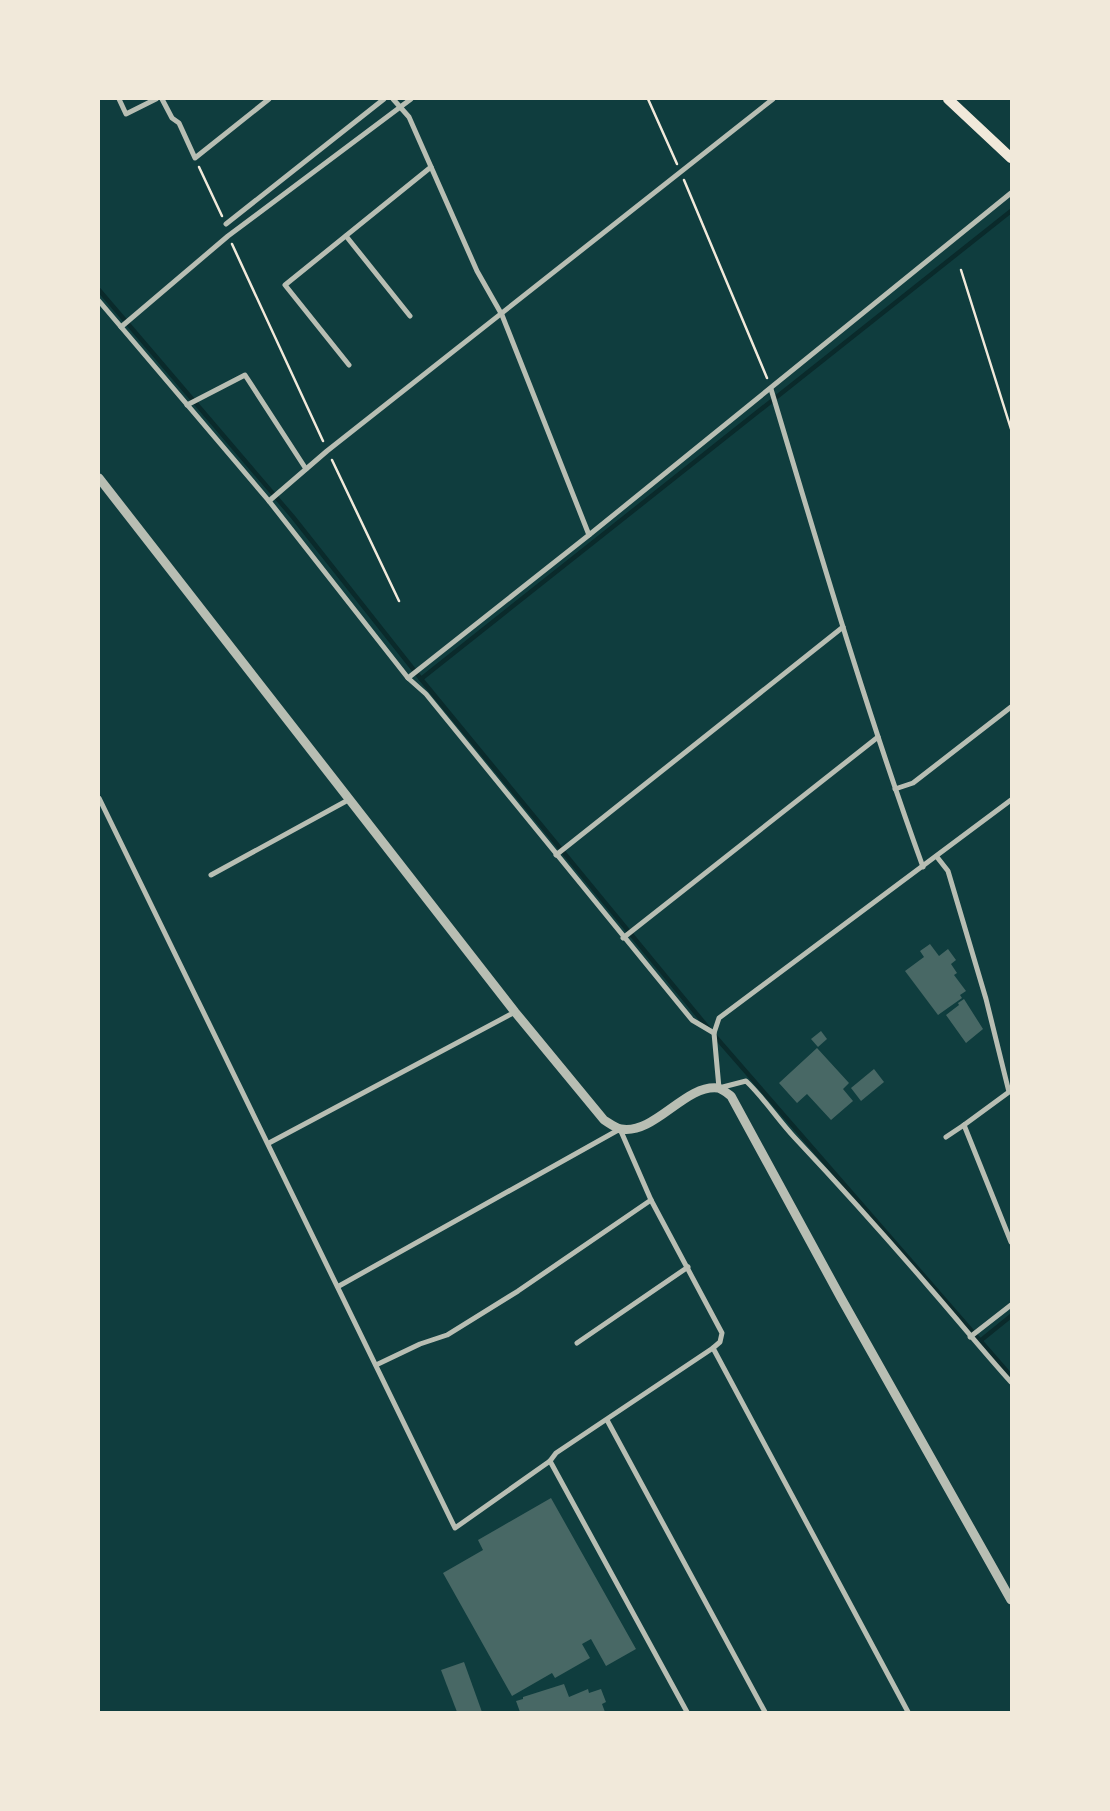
<svg xmlns="http://www.w3.org/2000/svg" width="1110" height="1811" viewBox="0 0 1110 1811" font-family="Jost,sans-serif">
  <style>
    .lines { fill: none; stroke-linecap: round; stroke-linejoin: round }
    .stream { stroke: #0a2a2b; stroke-width: 4.5 }
    .building { fill: #486865 }
    .path { stroke: #f1e9da; stroke-width: 2.5 }
    .minor { stroke: #b8beb3; stroke-width: 5 }
    .tertiary { stroke: #b8beb3; stroke-width: 9 }
    .secondary { stroke: #f1e9da; stroke-width: 10 }
  </style>
  <rect width="100%" height="100%" fill="#0f3d3e"/>
  <g class="lines">
    <!-- stream -->
    <g class="stream">
      <polyline points="99,290 293,517 421,679 709,1029"/>
      <polyline points="421,679 1011,211"/>
      <polyline points="714,1035 1011,1376"/>
      <polyline points="980,1341 1011,1316"/>
    </g>
  </g>
  <!-- building -->
  <g class="building">
    <polygon points="930,944 939,956 948,949 956,960 951,964 957,973 954,975 966,991 960,995 962,998 938,1015 905,971 924,957 920,951"/>
    <polygon points="964,999 983,1029 966,1043 946,1015 959,1005 958,1003"/>
    <polygon points="821,1031 827,1039 818,1047 811,1039"/>
    <polygon points="817,1048 849,1083 843,1089 853,1101 831,1120 807,1094 797,1103 779,1083"/>
    <polygon points="874,1069 884,1082 861,1101 851,1088"/>
    <polygon points="551,1498 636,1649 606,1666 591,1639 582,1644 590,1658 555,1678 552,1673 512,1696 443,1573 483,1550 478,1540"/>
    <polygon points="464,1662 482,1712 457,1712 441,1670"/>
    <polygon points="564,1684 569,1697 588,1689 589,1693 601,1689 606,1702 602,1704 605,1712 520,1712 516,1701 523,1699 523,1697"/>
  </g>
  <g class="lines">
    <!-- path -->
    <g class="path">
      <polyline points="648,99 677,164"/>
      <polyline points="199,167 222,216"/>
      <polyline points="684,180 767,378"/>
      <polyline points="232,244 323,441"/>
      <polyline points="961,270 1011,429"/>
      <polyline points="332,460 399,601"/>
    </g>
    <!-- minor -->
    <g class="minor">
      <polyline points="119,99 126,114 156,99"/>
      <polyline points="162,99 172,118 179,123 195,158 269,99"/>
      <polyline points="393,99 409,117 477,271 502,315 589,535"/>
      <polyline points="226,224 384,99"/>
      <polyline points="346,236 410,316"/>
      <polyline points="99,301 269,501 408,678 426,694 692,1020 714,1033"/>
      <polyline points="121,327 228,236 411,99"/>
      <polyline points="349,365 285,285 431,167"/>
      <path d="M771,389C819,549 866,710 923,867"/>
      <polyline points="187,405 245,375 306,469"/>
      <polyline points="269,501 327,451 773,99"/>
      <polyline points="408,678 589,535 1011,193"/>
      <polyline points="895,789 913,783 1011,707"/>
      <polyline points="99,798 455,1528 550,1461 556,1453 713,1348 720,1342 722,1333 651,1200 620,1129 339,1286"/>
      <path d="M1011,800L719,1018L714,1033L719,1088L746,1081C764,1098 778,1120 795,1138C841,1187 886,1237 929,1287C957,1319 983,1351 1011,1382"/>
      <polyline points="556,855 843,627"/>
      <polyline points="937,857 948,871 986,999 1009,1092 964,1125 1011,1242"/>
      <polyline points="211,875 350,799"/>
      <polyline points="623,938 878,737"/>
      <polyline points="946,1137 964,1125"/>
      <polyline points="269,1143 515,1012"/>
      <polyline points="970,1337 1011,1305"/>
      <polyline points="577,1343 688,1267"/>
      <polyline points="713,1348 908,1712"/>
      <polyline points="376,1365 420,1344 447,1335 518,1291 651,1200"/>
      <polyline points="607,1420 765,1712"/>
      <polyline points="550,1461 687,1712"/>
    </g>
    <!-- tertiary -->
    <path class="tertiary" d="M99,478L515,1012L604,1120C609,1123 615,1128 621,1129C655,1135 685,1084 718,1088C722,1089 727,1093 731,1096L841,1298L1011,1600"/>
    <!-- secondary -->
    <polyline class="secondary" points="948,99 1011,158"/>
  </g>
  <!-- border -->
  <rect width="1110" height="1811" fill="none" stroke="#f1e9da" stroke-width="200"/>
</svg>
